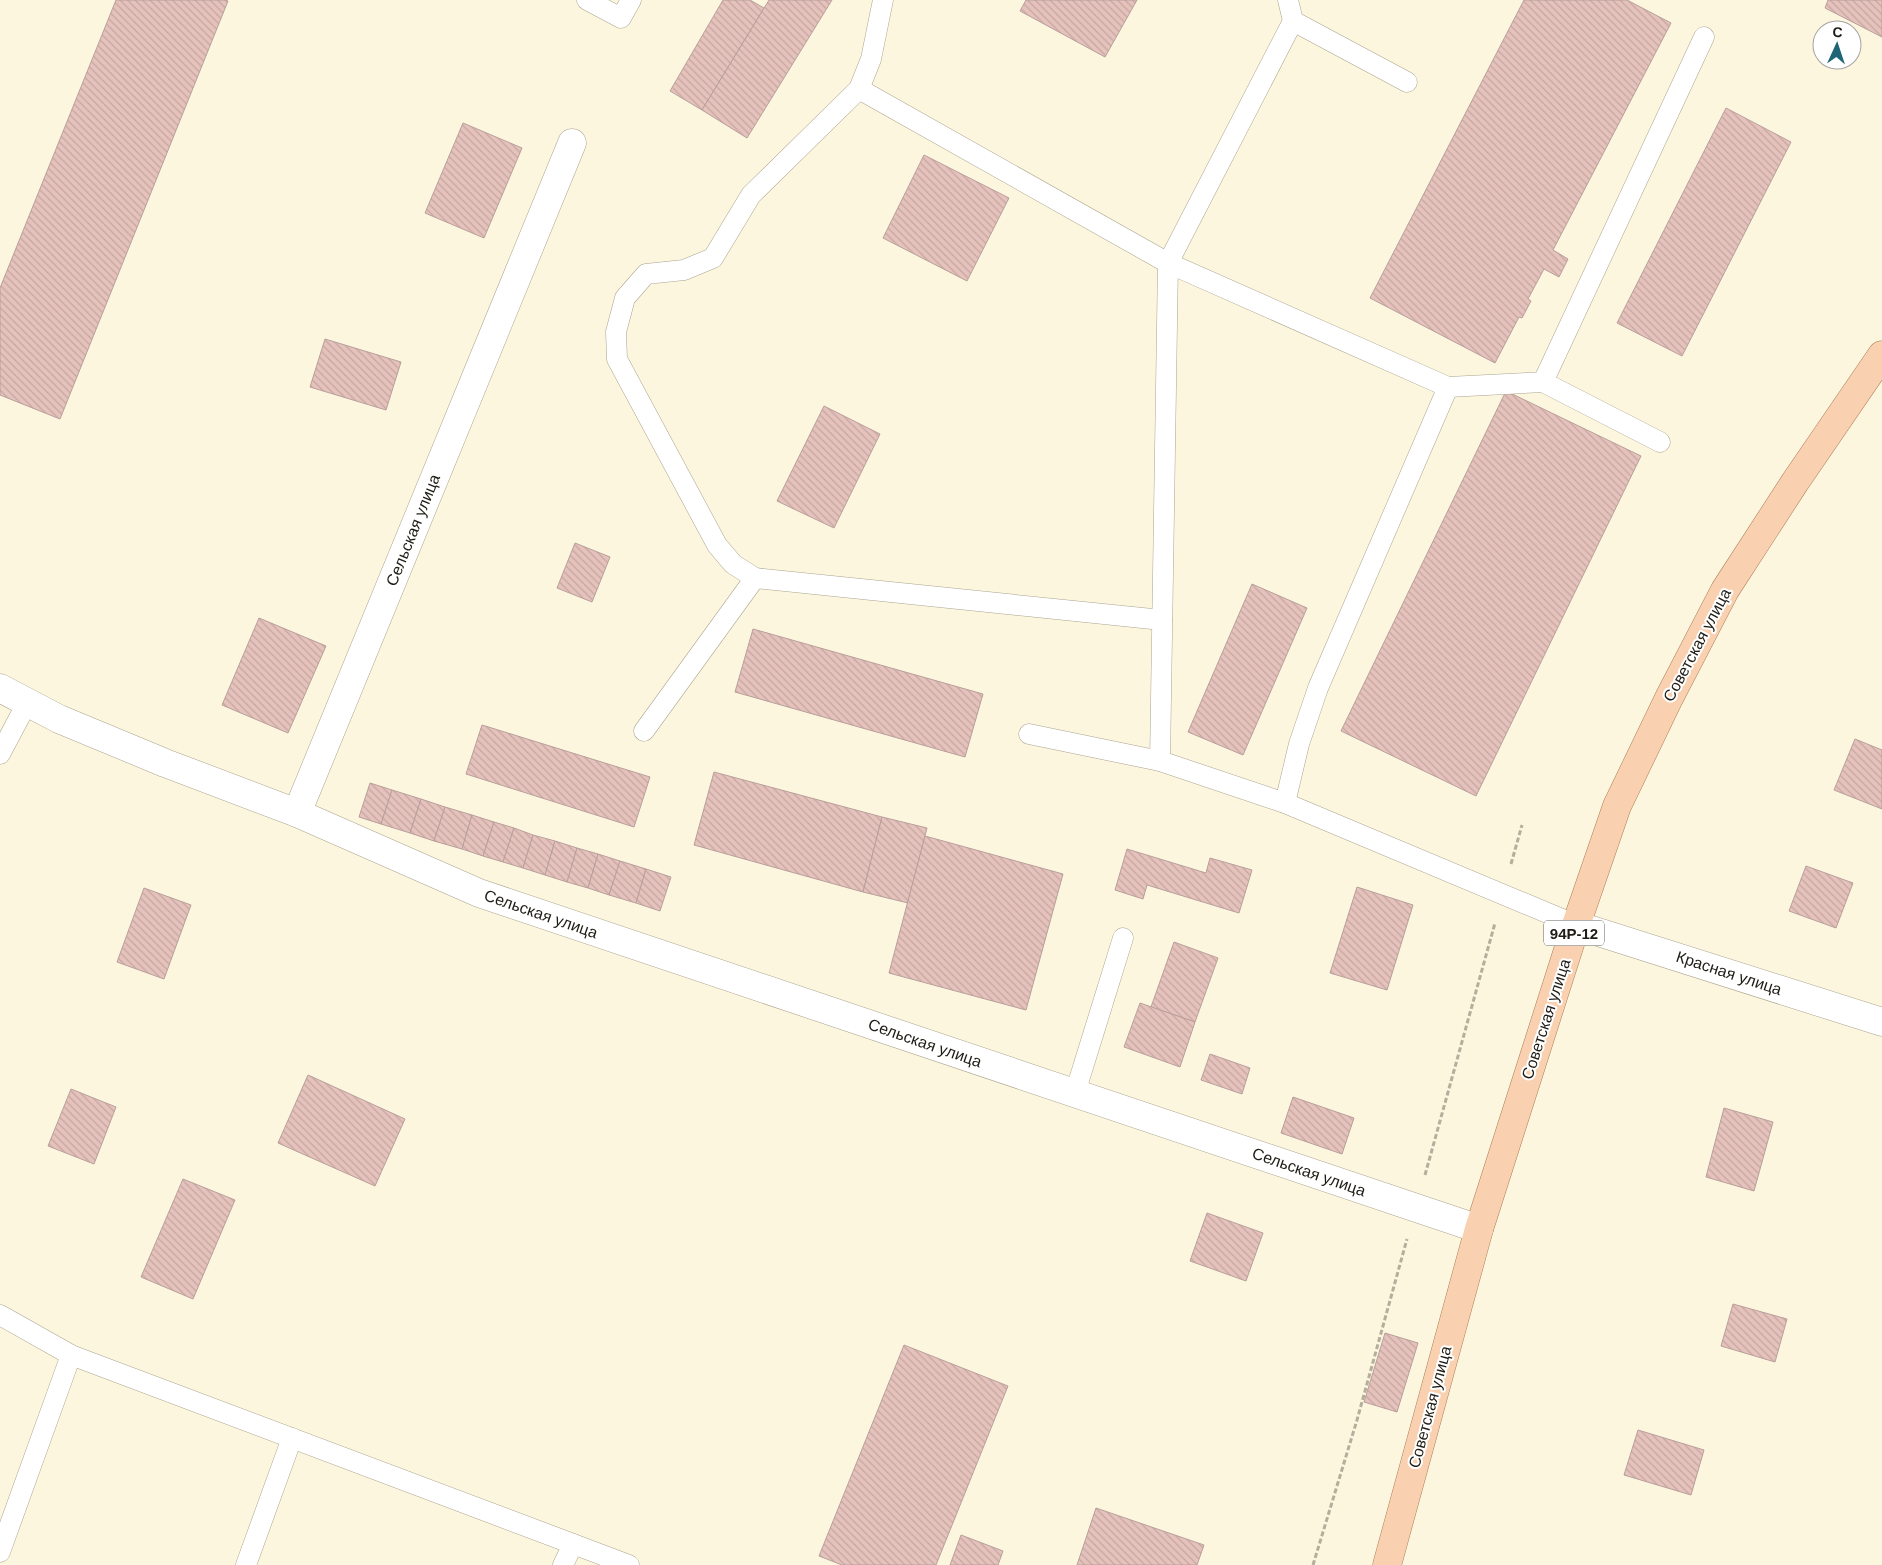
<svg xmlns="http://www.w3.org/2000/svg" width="1882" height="1565" viewBox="0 0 1882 1565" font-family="Arial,sans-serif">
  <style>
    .building { fill: url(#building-back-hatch); stroke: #b89f9b }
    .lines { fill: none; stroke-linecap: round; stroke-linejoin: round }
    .lane-casing { stroke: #aba48f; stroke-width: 21 }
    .street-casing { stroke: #aba48f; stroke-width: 29 }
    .secondary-casing { stroke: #aba48f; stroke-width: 29 }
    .primary-casing { stroke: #ab7e58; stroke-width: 29 }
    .path { stroke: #b4ae9c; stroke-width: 3; stroke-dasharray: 5 2.5; stroke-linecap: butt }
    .lane { stroke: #fff; stroke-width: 20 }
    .street { stroke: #fff; stroke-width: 28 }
    .secondary { stroke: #fff; stroke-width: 28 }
    .primary { stroke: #fad1b0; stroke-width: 28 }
    .labels { text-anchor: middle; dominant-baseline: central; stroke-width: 4; stroke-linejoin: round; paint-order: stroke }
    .shield { fill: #fff; stroke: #62605a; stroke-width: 1 }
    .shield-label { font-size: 15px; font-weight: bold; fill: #1e1c14 }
    .street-label { font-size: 16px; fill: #1e1c14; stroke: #fff }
  </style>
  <defs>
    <pattern id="building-back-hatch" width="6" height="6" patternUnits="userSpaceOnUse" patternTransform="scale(1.25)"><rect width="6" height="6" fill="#e6c2bc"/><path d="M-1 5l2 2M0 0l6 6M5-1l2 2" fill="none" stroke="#c5a6a1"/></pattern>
  </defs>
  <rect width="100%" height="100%" fill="#fdf6df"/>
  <!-- building -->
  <g class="building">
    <polygon points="116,0 225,0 228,1 60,419 0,395 0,288"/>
    <polygon points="723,0 750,0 764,8 702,110 670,91"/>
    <polygon points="769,0 832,0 747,138 702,110"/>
    <polygon points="1026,0 1137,0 1105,57 1020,11"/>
    <polygon points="1524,0 1627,0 1671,23 1553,250 1568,259 1559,277 1544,269 1528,299 1531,301 1522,318 1519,317 1495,363 1370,298"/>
    <polygon points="1828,0 1882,0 1882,37 1825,8"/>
    <polygon points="1726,108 1791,142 1682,356 1617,323"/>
    <polygon points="463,123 522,148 484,238 425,213"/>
    <polygon points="924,155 1009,198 967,281 883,238"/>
    <polygon points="325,339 401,362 386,410 310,387"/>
    <polygon points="1506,391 1641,456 1476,796 1341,731"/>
    <polygon points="824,406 880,434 834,528 777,501"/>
    <polygon points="575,543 610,557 592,602 557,588"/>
    <polygon points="1252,584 1307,608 1243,755 1188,732"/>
    <polygon points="259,618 326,646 288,733 222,705"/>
    <polygon points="753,629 983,694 965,757 735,692"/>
    <polygon points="482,725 650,777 634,827 466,774"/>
    <polygon points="1855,739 1882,750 1882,809 1834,790"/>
    <polygon points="714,772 882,817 863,892 694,845"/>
    <polygon points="370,783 392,790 381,824 359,817"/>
    <polygon points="392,790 421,799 410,833 381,824"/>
    <polygon points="421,799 445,807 434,841 410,833"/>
    <polygon points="445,807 472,815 462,849 434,841"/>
    <polygon points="472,815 494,822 483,856 462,849"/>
    <polygon points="882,817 927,828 908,903 863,892"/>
    <polygon points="494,822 514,828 503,862 483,856"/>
    <polygon points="514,828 533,835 523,868 503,862"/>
    <polygon points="533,835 555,841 545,875 523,868"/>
    <polygon points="925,836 1063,874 1026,1010 889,973"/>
    <polygon points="555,841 577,848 567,882 545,875"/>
    <polygon points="577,848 598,854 588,888 567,882"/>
    <polygon points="1127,849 1206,873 1210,858 1252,870 1239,913 1147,885 1143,899 1115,890"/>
    <polygon points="598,854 620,861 609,895 588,888"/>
    <polygon points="620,861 646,869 636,903 609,895"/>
    <polygon points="1806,866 1853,883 1836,928 1789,911"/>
    <polygon points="646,869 671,877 660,911 636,903"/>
    <polygon points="1357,887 1413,905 1387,990 1330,973"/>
    <polygon points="144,888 191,905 164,979 117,962"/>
    <polygon points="1174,942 1218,958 1195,1022 1151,1007"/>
    <polygon points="1140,1003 1195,1022 1180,1067 1124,1047"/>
    <polygon points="1210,1054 1250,1068 1242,1094 1201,1080"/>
    <polygon points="308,1075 405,1119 375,1186 278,1143"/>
    <polygon points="71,1089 116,1107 94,1164 48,1146"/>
    <polygon points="1293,1097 1354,1118 1342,1154 1281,1133"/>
    <polygon points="1724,1108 1773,1122 1754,1191 1706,1177"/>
    <polygon points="183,1179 235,1200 193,1299 141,1277"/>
    <polygon points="1207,1213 1263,1233 1246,1281 1190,1261"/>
    <polygon points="1733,1304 1787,1319 1775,1362 1721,1346"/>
    <polygon points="1385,1333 1418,1343 1397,1412 1364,1402"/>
    <polygon points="904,1345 1008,1386 936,1565 842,1565 819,1556"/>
    <polygon points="1638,1430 1704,1450 1691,1495 1624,1475"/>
    <polygon points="1096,1508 1204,1545 1197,1565 1077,1565"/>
    <polygon points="961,1535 1003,1551 998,1565 950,1565"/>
  </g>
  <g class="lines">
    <defs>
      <g id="lane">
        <polyline points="587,0 621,18 631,0"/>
        <polyline points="883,0 871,59 859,89 751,195 713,258 684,270 646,274 625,298 616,332 617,359 717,545 733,564 755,578 1162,620"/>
        <polyline points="1293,21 1407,82"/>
        <polyline points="859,89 1168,263 1448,387 1318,688 1299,744 1285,803"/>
        <polyline points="1543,382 1660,442"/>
        <polyline points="1448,387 1543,382 1704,37"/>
        <polyline points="644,731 755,578"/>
        <polyline points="1029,734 1160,761 1285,803 1576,925"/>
        <polyline points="0,754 27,703"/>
        <polyline points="1160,761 1168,263 1293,21 1288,0"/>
        <polyline points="1075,1093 1123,938"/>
        <polyline points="0,1315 71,1355 629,1565"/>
        <polyline points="0,1552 71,1355"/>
        <polyline points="246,1565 292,1438"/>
        <polyline points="563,1565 573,1544"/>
      </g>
      <g id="street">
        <polyline points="0,688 59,719 165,763 297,813 479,893 1479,1229"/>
        <polyline points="297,813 572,143"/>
      </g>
      <polyline id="secondary" points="1576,925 1882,1022"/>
      <polyline id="primary" points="1387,1565 1479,1229 1576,925 1617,806 1669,698 1725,590 1795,482 1882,355"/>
    </defs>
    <!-- lane casing -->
    <use href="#lane" class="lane-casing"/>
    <!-- street casing -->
    <use href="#street" class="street-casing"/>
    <!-- secondary casing -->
    <use href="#secondary" class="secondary-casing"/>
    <!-- primary casing -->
    <use href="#primary" class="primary-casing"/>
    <!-- path -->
    <g class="path">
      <polyline points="1511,864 1522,825"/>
      <polyline points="1425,1175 1495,923"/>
      <polyline points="1313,1565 1357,1420 1407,1239"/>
    </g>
    <!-- lane -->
    <use href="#lane" class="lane"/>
    <!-- street -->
    <use href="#street" class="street"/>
    <!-- secondary -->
    <use href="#secondary" class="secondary"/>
    <!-- primary -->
    <use href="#primary" class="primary"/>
  </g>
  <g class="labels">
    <!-- shield labels -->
    <rect class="shield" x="1544" y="920.5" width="60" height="25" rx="4"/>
    <g class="shield-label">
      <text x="1574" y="933">94Р-12</text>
    </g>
    <!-- street labels -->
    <g class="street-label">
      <text transform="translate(413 530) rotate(-68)">Сельская улица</text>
      <text transform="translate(1697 645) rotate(-62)">Советская улица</text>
      <text transform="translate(541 914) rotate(19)">Сельская улица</text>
      <text transform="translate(1729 973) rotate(18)">Красная улица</text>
      <text transform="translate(1546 1019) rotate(-72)">Советская улица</text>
      <text transform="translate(925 1043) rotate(19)">Сельская улица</text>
      <text transform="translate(1309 1172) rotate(19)">Сельская улица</text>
      <text transform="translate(1430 1407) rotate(-75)">Советская улица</text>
    </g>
  </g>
  <!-- north arrow -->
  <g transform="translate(1837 45) rotate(3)"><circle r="24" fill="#ffffff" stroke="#a5a4a1"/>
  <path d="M0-4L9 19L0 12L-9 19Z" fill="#206576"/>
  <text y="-8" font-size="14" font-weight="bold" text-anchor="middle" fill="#1e1c14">С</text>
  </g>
</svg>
